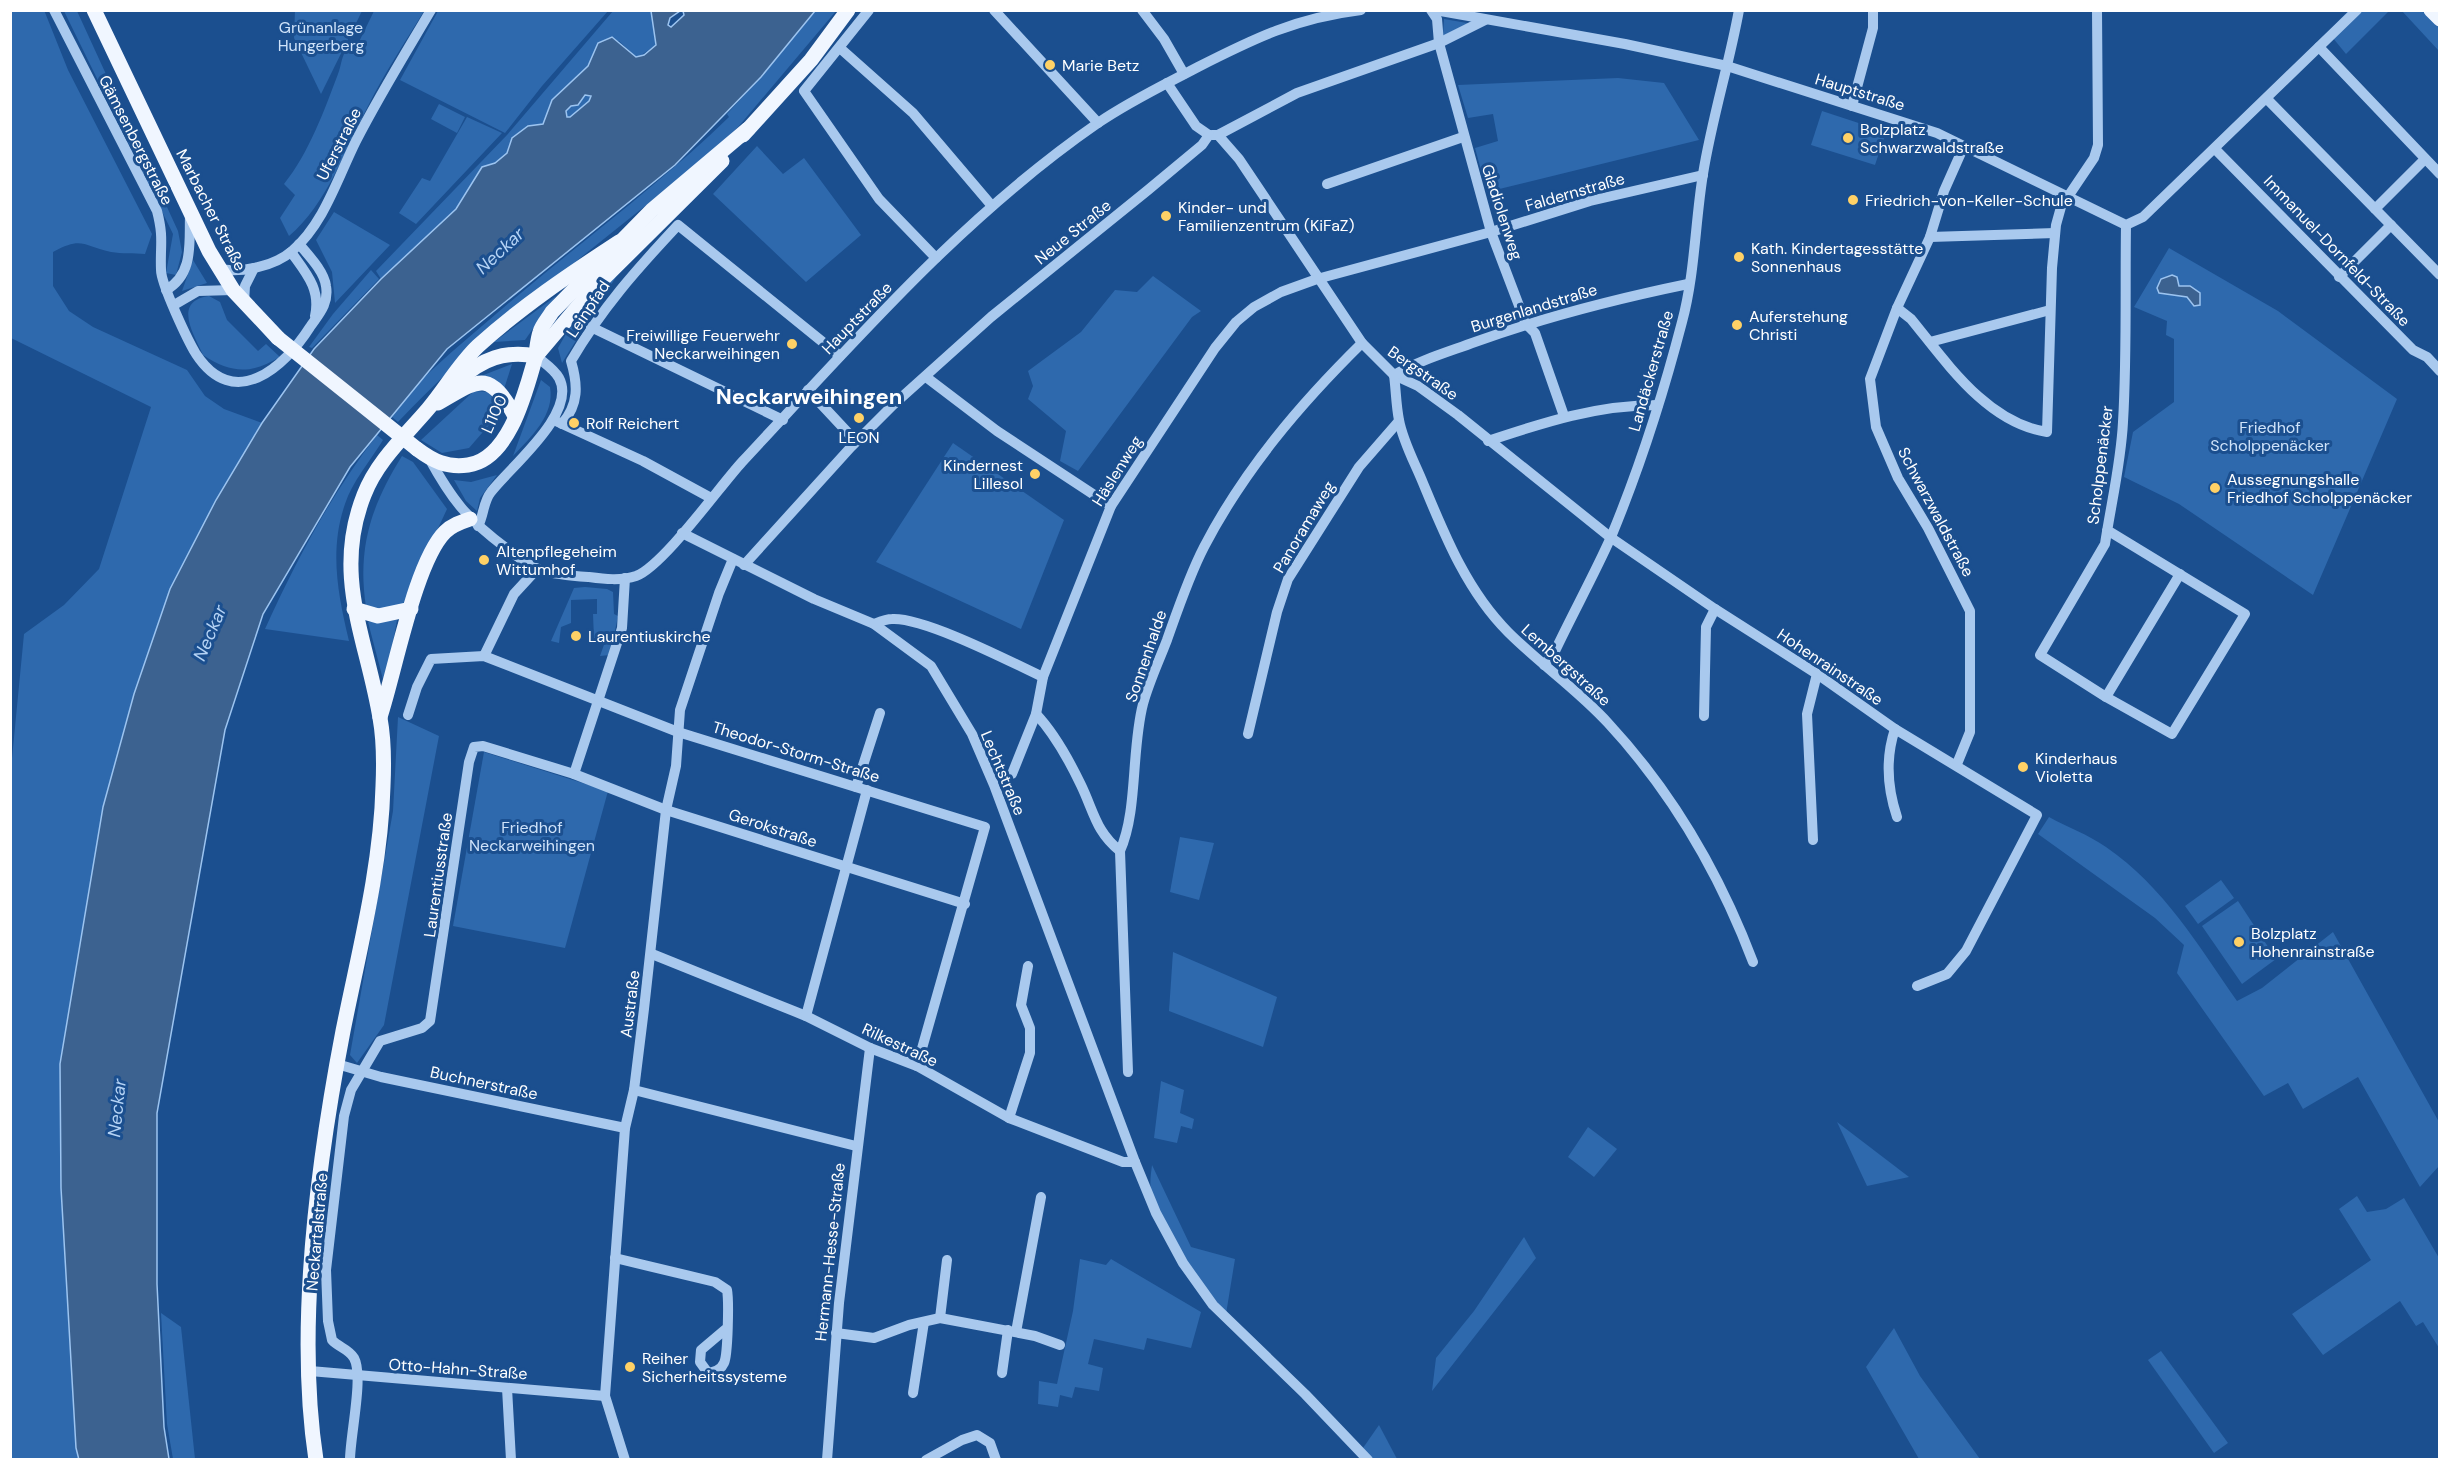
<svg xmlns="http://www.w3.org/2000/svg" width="2450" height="1470" viewBox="0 0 2450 1470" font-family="'DM Sans',sans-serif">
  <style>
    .green { fill: #2e69ad }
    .water { fill: #3c6290; stroke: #9cc4f0; stroke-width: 1.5; fill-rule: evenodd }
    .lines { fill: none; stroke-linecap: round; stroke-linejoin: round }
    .minor { stroke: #a9c9ee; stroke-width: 10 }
    .major { stroke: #f0f6ff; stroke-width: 15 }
    .major-bridge { stroke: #f0f6ff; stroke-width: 15 }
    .poi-dot { fill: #ffd166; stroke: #1b4f8f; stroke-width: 2 }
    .labels { text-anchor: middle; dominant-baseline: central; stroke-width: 6; stroke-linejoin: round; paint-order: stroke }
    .park-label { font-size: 16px; fill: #cfe3fa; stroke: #1b4f8f }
    .poi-label { font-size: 16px; fill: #fff; stroke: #1b4f8f; text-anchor: start }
    .street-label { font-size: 16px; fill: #fff; stroke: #1b4f8f }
    .water-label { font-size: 18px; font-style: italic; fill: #b5d3f5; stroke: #1b4f8f }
    .district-label { font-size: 22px; font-weight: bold; fill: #fff; stroke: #1b4f8f }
  </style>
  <rect width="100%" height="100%" fill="#1b4f8f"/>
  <!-- green -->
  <g class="green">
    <path d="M44,10L68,70L152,234L145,254C134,253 122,254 111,252C82,246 83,236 53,252V286L69,311L93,327L187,370L205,396L224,409L262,423L216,500L170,589L134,694L103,807L60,1064L61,1188L76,1448L79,1459H11L10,779L24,634L64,605L99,569L151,407L11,338V11Z"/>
    <polygon points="295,10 362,11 321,94 294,38"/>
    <polygon points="64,11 77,11 178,231 182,252 176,275 166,273 173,234"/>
    <path d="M374,11H424C405,42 384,74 368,106C346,149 326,205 289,236L280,218L295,195L284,184C309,153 324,111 338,74C341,67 341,59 345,52L356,48Z"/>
    <polygon points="438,11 438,10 608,11 542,86 505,133 400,80"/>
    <polygon points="613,11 651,11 656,45 637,58 619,41 598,43 588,66 552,100 543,124 528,126 513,138 507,153 495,163 482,167 456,209 381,279 376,271 507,135"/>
    <path d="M815,11H836L739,126L719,146C609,237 497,318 398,422L391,416C412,384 459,346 489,320C568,251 654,190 729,117L727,114L761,77Z"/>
    <polygon points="2348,11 2389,11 2346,54 2328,32"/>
    <polygon points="2402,11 2439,11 2439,51"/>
    <polygon points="1444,19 1467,23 1468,24 1445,37 1443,35"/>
    <polygon points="1618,78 1664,83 1699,140 1487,192 1475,148 1498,141 1493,114 1468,118 1458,85"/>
    <polygon points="585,95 592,96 589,101 571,117 566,117 566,111 571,106 576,105"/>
    <polygon points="439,104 465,117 457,133 431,119"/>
    <polygon points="1822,111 1886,132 1875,165 1811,145"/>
    <polygon points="467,117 502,133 416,224 399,213 422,178 430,181"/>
    <polygon points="757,146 783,174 804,158 861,235 806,282 713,194"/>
    <polygon points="334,212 390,245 335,303 332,272 316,240"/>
    <polygon points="2169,248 2278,311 2397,399 2313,595 2179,504 2124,477 2133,432 2174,402 2174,339 2166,335 2167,321 2134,307"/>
    <polygon points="193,260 207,283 182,291"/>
    <path d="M621,269L562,363L558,348C574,317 597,293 621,269Z"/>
    <polygon points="371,270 379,279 312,348 309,347 333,314"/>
    <polygon points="1153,276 1201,311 1192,317 1078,471 1060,461 1066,431 1028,399 1033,386 1028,371 1081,332 1115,290 1137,292"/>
    <path d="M209,296L220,302L227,320L258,351L266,344L280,357C251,374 232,374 203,355C194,335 172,301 209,296Z"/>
    <polygon points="556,296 525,340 494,342"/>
    <polygon points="512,364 504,389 481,376"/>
    <path d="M541,380L550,387C555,415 531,437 513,456Z"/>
    <polygon points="474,391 490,392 495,406 489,425 469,448 442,453 421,440"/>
    <path d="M377,435L383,440C371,460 352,482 345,504C329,550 338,595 349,641L265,629C297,559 330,496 377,435Z"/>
    <polygon points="953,443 1064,520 1021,629 876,562"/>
    <path d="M402,456L413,462L447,509L402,606L378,610L366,607C357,548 371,506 402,456Z"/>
    <polygon points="497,475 480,498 477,511 466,501 454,480 471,482"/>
    <polygon points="585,587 607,589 613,592 614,614 618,616 610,655 600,656 606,639 594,639 593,614 597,614 597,599 571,600 571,623 561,627 559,643 551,641 574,588"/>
    <polygon points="397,620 385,687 368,622"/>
    <polygon points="398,717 439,736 384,1025 357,1063 350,1055 393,811"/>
    <polygon points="484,752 608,791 565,948 453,926"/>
    <path d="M2049,817C2067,827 2089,835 2106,847C2164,887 2198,945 2237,1001L2262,988L2333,932L2439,1122V1166L2420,1187L2358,1077L2303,1109L2288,1083L2264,1096L2177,973L2184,945L2155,918L2038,834Z"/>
    <polygon points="1180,837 1214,843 1199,900 1170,892"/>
    <polygon points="2221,880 2234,898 2198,924 2185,906"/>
    <polygon points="2238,901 2276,959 2242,984 2202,926"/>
    <polygon points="1173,952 1277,997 1263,1047 1169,1011"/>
    <polygon points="1161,1081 1184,1090 1180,1113 1194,1119 1192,1129 1181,1126 1177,1143 1154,1138"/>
    <polygon points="1837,1122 1909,1177 1867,1186"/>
    <polygon points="1588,1127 1617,1149 1594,1177 1568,1157"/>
    <path d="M1152,1165L1191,1247L1235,1259L1226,1314C1199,1277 1165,1238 1152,1193C1149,1185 1151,1174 1152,1165Z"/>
    <polygon points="2357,1196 2367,1212 2386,1209 2404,1198 2439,1258 2439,1348 2423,1322 2416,1326 2400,1301 2323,1355 2292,1314 2371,1260 2339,1209"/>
    <polygon points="1524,1237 1536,1258 1432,1391 1436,1358 1474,1311"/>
    <polygon points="1080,1259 1106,1265 1111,1259 1201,1312 1191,1348 1147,1338 1144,1350 1094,1339 1088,1364 1103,1368 1099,1391 1075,1387 1072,1398 1060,1395 1058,1407 1038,1404 1039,1381 1057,1384 1073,1311"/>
    <polygon points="161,1313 181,1327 195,1459 173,1459 167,1424"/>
    <polygon points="1894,1328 1920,1376 1980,1459 1919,1459 1866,1367"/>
    <polygon points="2161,1351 2228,1443 2214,1453 2148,1360"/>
    <polygon points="1379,1425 1397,1459 1372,1459 1363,1448"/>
  </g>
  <!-- water -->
  <g class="water">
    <path d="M651,11H680L670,18L668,25L671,27L684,15L683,11H815L761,77L675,165L447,349L350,467L263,614L225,730L157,1113V1284L164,1427L169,1459L79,1460L76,1448L61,1188L60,1064L103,807L134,694L170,589L216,500L262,423L314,349L381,279L456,209L482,167L495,163L507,153L512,138L528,126L543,124L552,100L588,66L598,43L612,37L636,57L644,55L656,45ZM585,95L591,96L589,101L570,117H567L566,111L571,106L578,105Z"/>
    <polygon points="2172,275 2177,277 2179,286 2190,286 2200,293 2200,305 2194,306 2187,297 2159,293 2157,288 2161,279"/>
  </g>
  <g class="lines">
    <!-- minor -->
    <g class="minor">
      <path d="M54,10L157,211C164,238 160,245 161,270C161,284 188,341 196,354C234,412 284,368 310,327C319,314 329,304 326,286C324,271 309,256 299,244"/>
      <polyline points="869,10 804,91 879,199 936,258"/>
      <polyline points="994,10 1098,123"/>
      <polyline points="1142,10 1164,39 1184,74"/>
      <polyline points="1431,10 1437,19 1439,43 1491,232 1526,324 1535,333 1564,416"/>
      <polyline points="1435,10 1625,44 1727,66 1937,133 2126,225 2143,217 2357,10"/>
      <polyline points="2319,47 2440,174"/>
      <polyline points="841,49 913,113 992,206"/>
      <polyline points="1167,83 1196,126 1209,135"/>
      <polyline points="2267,99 2440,275"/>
      <polyline points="1852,106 1873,28 1873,10"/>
      <polyline points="1212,135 1218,135 1297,93 1439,43 1485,20"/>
      <polyline points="1218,135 1239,159 1362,343 1394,375 1418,386 1458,415 1610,537 1715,609 1817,674 1895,729 2037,815 1966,951 1947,974 1917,986"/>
      <polyline points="2215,149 2413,350 2427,357 2440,371"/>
      <polyline points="1327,184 1463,137"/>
      <polyline points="2375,209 2425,159"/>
      <polyline points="1930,237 2055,233"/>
      <path d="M291,252C306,273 321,289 315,316"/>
      <path d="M219,269C242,273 275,266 292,251C324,224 338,177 356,141C379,96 405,54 431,10"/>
      <polyline points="2339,277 2391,225"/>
      <path d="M166,290C194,274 189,243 190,216"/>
      <polyline points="244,303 245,286 254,268"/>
      <polyline points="174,305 198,291 233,290"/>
      <path d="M1897,308L1911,319C1947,363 1987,423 2047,432L2052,268L2056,225L2061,207L2094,158L2098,145L2097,10"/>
      <polyline points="591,327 783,420"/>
      <polyline points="1930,342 2050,310"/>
      <path d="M1394,375C1396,390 1396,405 1399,420C1403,442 1415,463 1423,483C1445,536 1467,591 1508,632C1540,664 1578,690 1608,723C1672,792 1720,875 1753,962"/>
      <path d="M1394,375C1420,360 1448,352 1475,342C1545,317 1615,299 1688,284"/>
      <polyline points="926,377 997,431 1111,506"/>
      <polyline points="808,390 850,435"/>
      <polyline points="558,422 643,461 711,498"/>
      <path d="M562,424C579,404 578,385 571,361C602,308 636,270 678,225L840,356"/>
      <path d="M1488,441C1545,422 1597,405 1658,405"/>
      <path d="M429,458C452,500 467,519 506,548C517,556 528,566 541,570C556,575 573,576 589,577C604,579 621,581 636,576C663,566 720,486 742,462C854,342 962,217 1098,123C1130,101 1164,85 1198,67C1255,38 1296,18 1361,10"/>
      <path d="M478,526C484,515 483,502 491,492C510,467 578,413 559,378C554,369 544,363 536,356"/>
      <path d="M2107,530L2245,614L2172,734L2106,697L2040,655L2105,544C2111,504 2121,463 2123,422C2127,356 2125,290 2126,225"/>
      <polyline points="682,533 814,599 874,624 931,666 972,734 994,785 1135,1162 1156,1213 1183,1263 1213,1305 1305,1394 1368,1460"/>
      <polyline points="744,565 851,447 893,405 991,317 1148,190 1202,145 1209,135"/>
      <path d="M874,624C879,622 886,619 892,619C924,617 1011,662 1043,677"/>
      <polyline points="484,656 514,594 537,569"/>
      <path d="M1544,665L1555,651C1573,613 1594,575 1611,537C1640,467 1663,395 1682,322C1695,274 1695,223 1703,174C1712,118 1729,65 1739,10"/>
      <polyline points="2106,697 2180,574"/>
      <path d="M1036,714C1055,734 1069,760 1081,785C1094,812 1096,832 1120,851"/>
      <polyline points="408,715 417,687 431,659 484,656 678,732 985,827 917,1066"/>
      <polyline points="1704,716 1706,627 1715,609"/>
      <path d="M1895,729C1885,759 1887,787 1897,817"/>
      <polyline points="1248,734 1277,612 1288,579 1359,467 1399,421"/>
      <polyline points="1957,764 1970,732 1970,611 1928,528 1898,478 1876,427 1870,379 1897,308 1930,237 1944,191 1964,146"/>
      <polyline points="574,774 622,628 625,578"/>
      <polyline points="1012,774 1036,714 1043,677 1111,506 1215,348 1236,322 1254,307 1281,292 1317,279 1491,232 1590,201 1703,175"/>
      <polyline points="856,787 880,713"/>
      <polyline points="1813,840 1807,714 1817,674"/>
      <polyline points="652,954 806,1016 870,1048 917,1066 1009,1118 1123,1162 1135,1162"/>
      <polyline points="806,1016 867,790"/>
      <polyline points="337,1064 381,1077 625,1128"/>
      <path d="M1128,1072L1120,851C1138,811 1131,750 1143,704C1149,682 1159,661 1167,640C1178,609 1189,576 1204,547C1244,470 1300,404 1362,343"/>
      <polyline points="634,1090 856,1146"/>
      <polyline points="1009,1118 1030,1053 1030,1028 1021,1005 1028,966"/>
      <path d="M615,1258L715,1282L727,1290C729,1300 728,1355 724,1363C721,1370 715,1372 708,1373L700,1362L701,1350L727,1328"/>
      <polyline points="940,1318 947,1260"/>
      <polyline points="1016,1332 1041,1197"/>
      <polyline points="836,1333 874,1338 909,1325 940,1318 1035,1336 1060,1345"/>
      <polyline points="310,1371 605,1396"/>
      <polyline points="1002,1373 1008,1330"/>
      <polyline points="507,1388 511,1460"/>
      <polyline points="913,1393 924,1322"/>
      <path d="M350,1460C350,1436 364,1376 354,1358C349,1349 338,1347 332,1340L328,1321L326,1270L344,1116L351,1090L380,1041L422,1028L430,1021L469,762L474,747L483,746L574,774L666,810L965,904"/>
      <polyline points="625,1460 605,1396 625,1128 634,1090 644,1009 666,810 676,766 680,710 719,593 733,559"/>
      <polyline points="827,1460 839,1303 870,1048"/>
      <polyline points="926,1460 962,1440 977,1435 990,1443 996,1460"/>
    </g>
    <!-- major -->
    <g class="major">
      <polyline points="94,10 209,251 233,290 278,338"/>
      <polyline points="2431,10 2440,19"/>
      <polyline points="743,135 811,60 848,10"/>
      <polyline points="536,356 591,291 722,161"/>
      <path d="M459,380C482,359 505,350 536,356"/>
      <path d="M438,403C478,380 488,368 515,416"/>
      <path d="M417,449C433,461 447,468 468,465C509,459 525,394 535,359C537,350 537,341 540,332C542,325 548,319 552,312L652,210L748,129"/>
      <polyline points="354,609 378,616 411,609"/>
      <path d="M380,717C395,672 415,562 445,532C452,525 461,522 470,519"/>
      <path d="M316,1460C296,1329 318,1161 343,1031C359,951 381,868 383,786C384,764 384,740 380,718C367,639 332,576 364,495C377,461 405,436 428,409C445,389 459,364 478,346C521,307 570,274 619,242"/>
    </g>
    <!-- major-bridge -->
    <polyline class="major-bridge" points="278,338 417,449"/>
  </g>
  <!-- markers -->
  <g class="poi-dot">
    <circle cx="1050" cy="65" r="6"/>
    <circle cx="1848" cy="138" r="6"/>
    <circle cx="1853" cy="200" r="6"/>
    <circle cx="1166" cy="216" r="6"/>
    <circle cx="1739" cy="257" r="6"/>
    <circle cx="1737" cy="325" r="6"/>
    <circle cx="792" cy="344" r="6"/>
    <circle cx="859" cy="418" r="6"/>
    <circle cx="574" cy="423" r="6"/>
    <circle cx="1035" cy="474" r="6"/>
    <circle cx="2215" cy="488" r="6"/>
    <circle cx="484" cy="560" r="6"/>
    <circle cx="576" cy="636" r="6"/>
    <circle cx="2023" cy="767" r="6"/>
    <circle cx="2239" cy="942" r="6"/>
    <circle cx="630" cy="1367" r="6"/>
  </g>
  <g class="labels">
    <!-- park labels -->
    <g class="park-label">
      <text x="321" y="27">Grünanlage<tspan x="321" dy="18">Hungerberg</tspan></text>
      <text x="2270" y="427">Friedhof<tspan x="2270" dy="18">Scholppenäcker</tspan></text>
      <text x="532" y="827">Friedhof<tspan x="532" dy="18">Neckarweihingen</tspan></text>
    </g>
    <!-- poi labels -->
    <g class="poi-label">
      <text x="1062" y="65">Marie Betz</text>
      <text x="1860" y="129">Bolzplatz<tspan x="1860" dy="18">Schwarzwaldstraße</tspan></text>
      <text x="1865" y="200">Friedrich-von-Keller-Schule</text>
      <text x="1178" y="207">Kinder- und<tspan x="1178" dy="18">Familienzentrum (KiFaZ)</tspan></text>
      <text x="1751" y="248">Kath. Kindertagesstätte<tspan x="1751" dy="18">Sonnenhaus</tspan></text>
      <text x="1749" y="316">Auferstehung<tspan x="1749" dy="18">Christi</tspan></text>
      <text x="780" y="335" text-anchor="end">Freiwillige Feuerwehr<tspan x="780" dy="18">Neckarweihingen</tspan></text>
      <text x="586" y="423">Rolf Reichert</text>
      <text x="859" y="437" text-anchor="middle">LEON</text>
      <text x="1023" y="465" text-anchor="end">Kindernest<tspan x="1023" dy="18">Lillesol</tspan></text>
      <text x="2227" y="479">Aussegnungshalle<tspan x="2227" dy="18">Friedhof Scholppenäcker</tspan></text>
      <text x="496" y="551">Altenpflegeheim<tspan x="496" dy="18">Wittumhof</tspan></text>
      <text x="588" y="636">Laurentiuskirche</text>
      <text x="2035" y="758">Kinderhaus<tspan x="2035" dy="18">Violetta</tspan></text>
      <text x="2251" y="933">Bolzplatz<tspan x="2251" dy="18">Hohenrainstraße</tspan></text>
      <text x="642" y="1358">Reiher<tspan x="642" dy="18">Sicherheitssysteme</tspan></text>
    </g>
    <!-- street labels -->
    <g class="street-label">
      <text transform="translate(1860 92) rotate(17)">Hauptstraße</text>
      <text transform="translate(136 140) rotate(63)">Gämsenbergstraße</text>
      <text transform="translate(339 144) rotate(-63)">Uferstraße</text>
      <text transform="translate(1575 192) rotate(-16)">Faldernstraße</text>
      <text transform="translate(211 210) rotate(63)">Marbacher Straße</text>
      <text transform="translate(1502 212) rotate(72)">Gladiolenweg</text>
      <text transform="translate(1073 232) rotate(-39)">Neue Straße</text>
      <text transform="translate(2337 251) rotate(46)">Immanuel-Dornfeld-Straße</text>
      <text transform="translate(1534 308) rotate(-17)">Burgenlandstraße</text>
      <text transform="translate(588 309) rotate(-56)">Leinpfad</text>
      <text transform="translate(857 318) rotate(-46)">Hauptstraße</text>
      <text transform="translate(1651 371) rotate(-74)">Landäckerstraße</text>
      <text transform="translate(1423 373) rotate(35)">Bergstraße</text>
      <text transform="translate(494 414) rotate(-66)">L1100</text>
      <text transform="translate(2100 465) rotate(-83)">Scholppenäcker</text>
      <text transform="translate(1117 471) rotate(-58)">Häslenweg</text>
      <text transform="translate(1936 512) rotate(62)">Schwarzwaldstraße</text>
      <text transform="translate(1304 527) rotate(-59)">Panoramaweg</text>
      <text transform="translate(1146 656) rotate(-71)">Sonnenhalde</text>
      <text transform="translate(1566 665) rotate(42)">Lembergstraße</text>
      <text transform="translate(1830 667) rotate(34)">Hohenrainstraße</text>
      <text transform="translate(796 752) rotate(17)">Theodor-Storm-Straße</text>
      <text transform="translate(1003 773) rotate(67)">Lechtstraße</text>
      <text transform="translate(773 828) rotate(18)">Gerokstraße</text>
      <text transform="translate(438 875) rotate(-82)">Laurentiusstraße</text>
      <text transform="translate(630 1004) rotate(-83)">Austraße</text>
      <text transform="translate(900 1045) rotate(25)">Rilkestraße</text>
      <text transform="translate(484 1083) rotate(12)">Buchnerstraße</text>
      <text transform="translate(317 1232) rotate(-85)">Neckartalstraße</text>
      <text transform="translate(830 1252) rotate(-84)">Hermann-Hesse-Straße</text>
      <text transform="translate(458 1369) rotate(4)">Otto-Hahn-Straße</text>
    </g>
    <!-- water labels -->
    <g class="water-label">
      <text transform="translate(500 251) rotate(-43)">Neckar</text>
      <text transform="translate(210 633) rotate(-67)">Neckar</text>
      <text transform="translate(117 1108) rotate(-84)">Neckar</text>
    </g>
    <!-- district labels -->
    <g class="district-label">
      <text x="809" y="396">Neckarweihingen</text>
    </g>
  </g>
  <!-- border -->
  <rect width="2450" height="1470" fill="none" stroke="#ffffff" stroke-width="24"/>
</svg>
